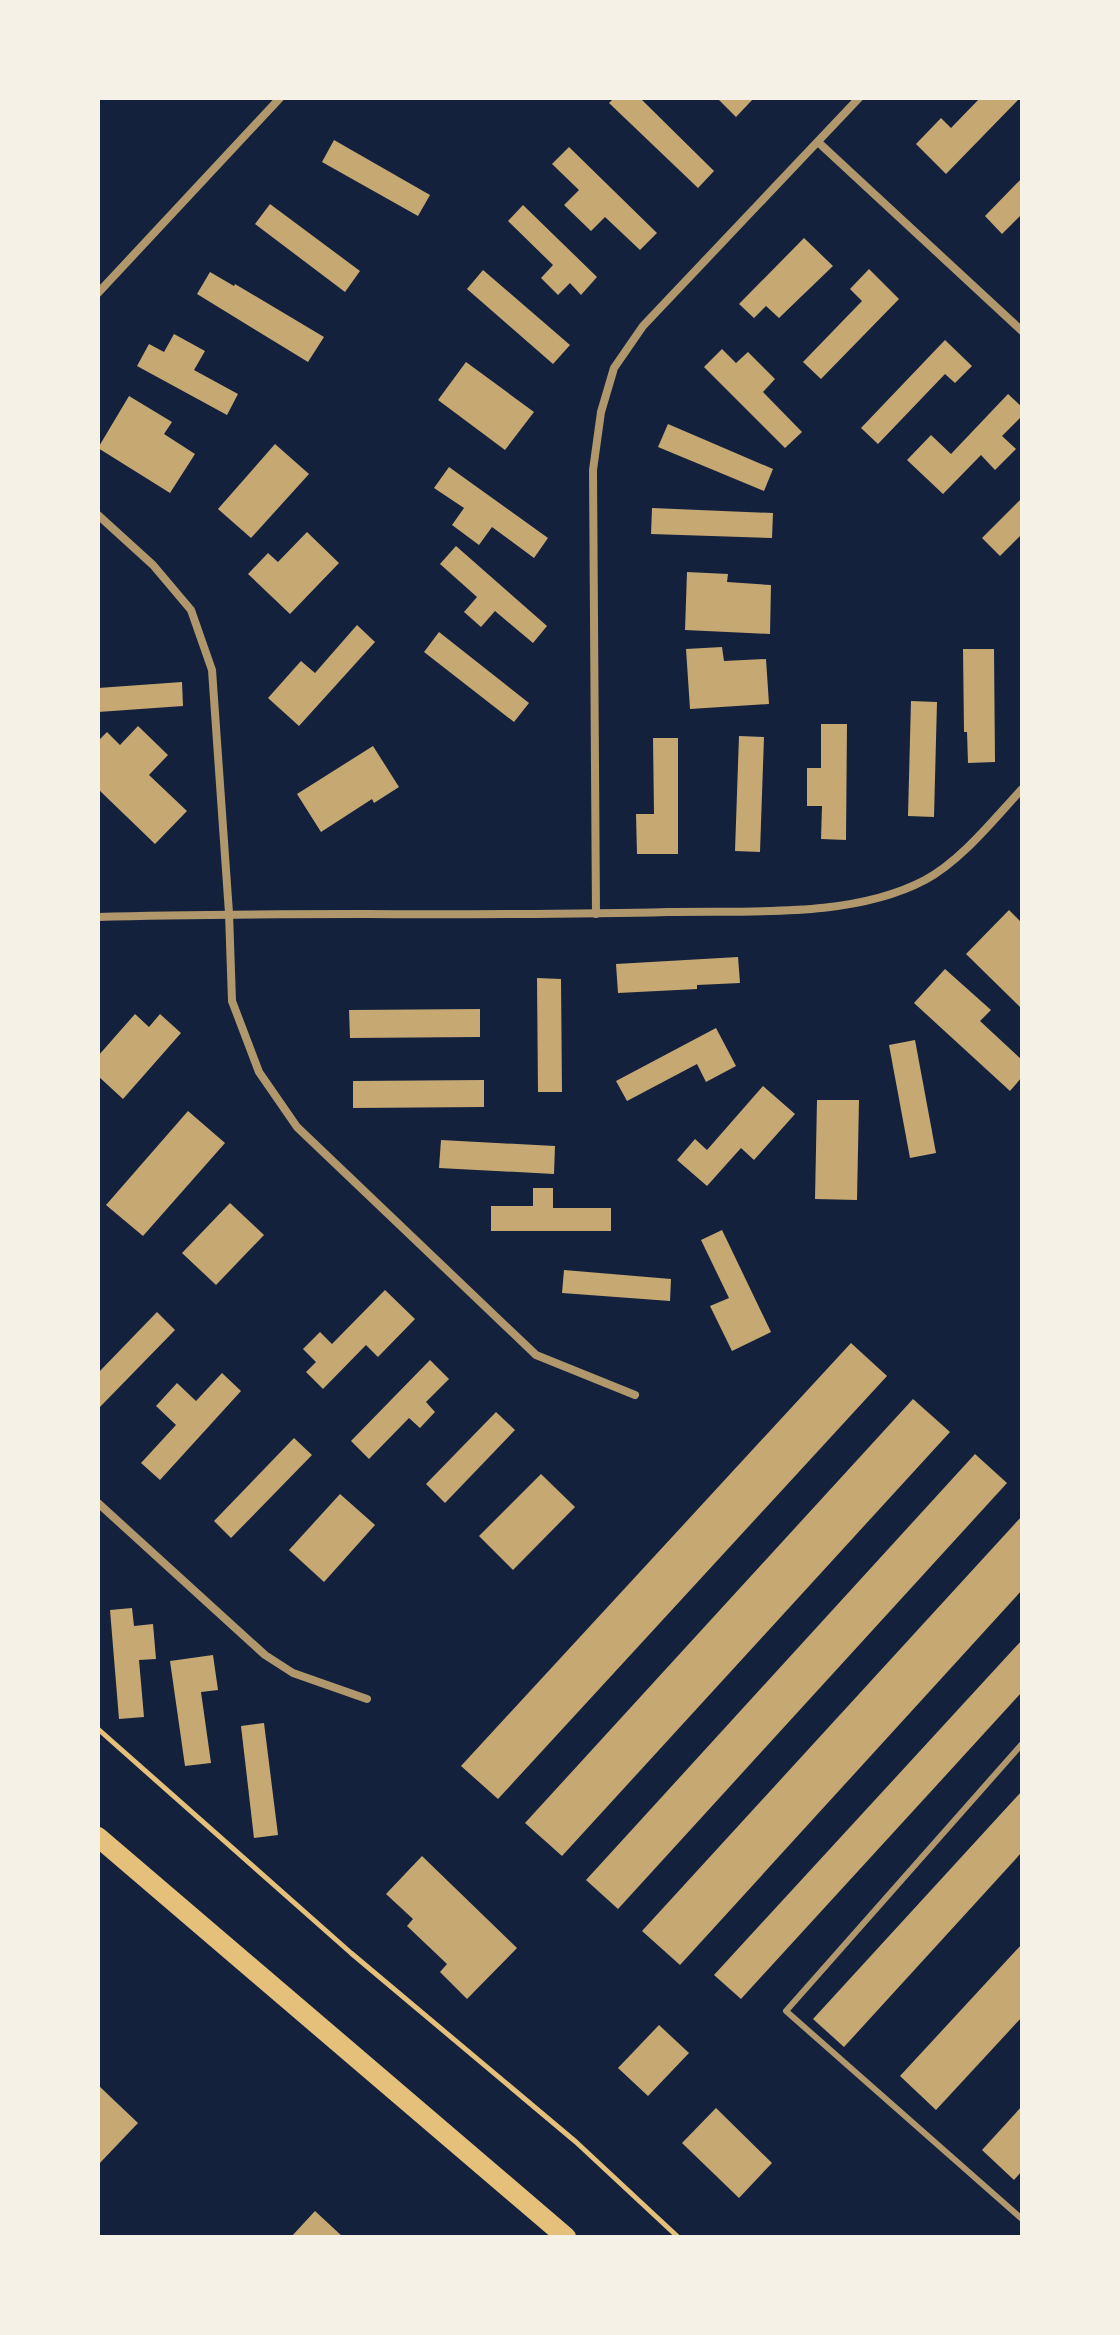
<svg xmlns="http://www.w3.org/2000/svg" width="1120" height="2335" viewBox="0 0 1120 2335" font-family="Manrope,sans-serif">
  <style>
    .building { fill: #c6a872 }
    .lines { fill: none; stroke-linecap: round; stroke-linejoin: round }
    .path { stroke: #e5c07b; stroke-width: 5 }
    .service { stroke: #b1986c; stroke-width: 6 }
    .minor { stroke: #b1986c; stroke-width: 8 }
    .primary { stroke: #e5c07b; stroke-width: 20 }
  </style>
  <rect width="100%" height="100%" fill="#14213d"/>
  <!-- building -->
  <g class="building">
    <polygon points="614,98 640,98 714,171 698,188 609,103"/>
    <polygon points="717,98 754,98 736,117"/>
    <polygon points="980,98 1020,98 946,174 916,144 941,118 951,128"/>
    <polygon points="334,140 430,195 418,216 322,162"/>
    <polygon points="569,147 657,233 640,250 605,217 591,231 564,205 579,190 552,164"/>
    <polygon points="1022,178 1022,214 1002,234 985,216"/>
    <polygon points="270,204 360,271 345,292 255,224"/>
    <polygon points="523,205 597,277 581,295 570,283 558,295 541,278 553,265 508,221"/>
    <polygon points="804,238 833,266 779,318 766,306 754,318 739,304"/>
    <polygon points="869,269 899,299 821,379 803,362 862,301 850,289"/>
    <polygon points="483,270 570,345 553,364 467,289"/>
    <polygon points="210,272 234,286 235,284 324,337 308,362 197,294"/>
    <polygon points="174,334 205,351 194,370 238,394 227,415 137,366 149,344 164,352"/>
    <polygon points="945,340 972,366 955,383 945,374 878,444 861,428"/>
    <polygon points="722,349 736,363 748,352 775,379 763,392 802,432 785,448 704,367"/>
    <polygon points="466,362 534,412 505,450 438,400"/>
    <polygon points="1008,394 1022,407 1022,416 1002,436 1016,449 995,470 981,455 943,494 907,460 931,435 951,454"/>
    <polygon points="129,396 172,422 164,434 195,454 170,493 98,448"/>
    <polygon points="668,424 773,469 764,491 658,447"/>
    <polygon points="275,444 309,474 251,538 218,509"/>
    <polygon points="449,467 548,538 534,558 492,527 479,545 452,525 464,508 434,488"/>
    <polygon points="1022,498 1022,534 1000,556 982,538"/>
    <polygon points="652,508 773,513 772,538 651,534"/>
    <polygon points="307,532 339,563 290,614 248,574 268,553 278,562"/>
    <polygon points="456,546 547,626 533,643 495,611 481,627 464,612 477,597 440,564"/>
    <polygon points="687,572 728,574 727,582 771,585 770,634 685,630"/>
    <polygon points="357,625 375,642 299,726 268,698 301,661 315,673"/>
    <polygon points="439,632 529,703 514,722 424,652"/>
    <polygon points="722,647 724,661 766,659 769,704 690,709 686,649"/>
    <polygon points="963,649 994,649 995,762 968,763 967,732 964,732"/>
    <polygon points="182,682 183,706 98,712 98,688"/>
    <polygon points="911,701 937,702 934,817 908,816"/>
    <polygon points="821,724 847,724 846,840 821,839 822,806 807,806 807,768 821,768"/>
    <polygon points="138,726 168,755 149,775 187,811 155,844 98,789 98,741 107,732 120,745"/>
    <polygon points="739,736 764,737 760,852 735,851"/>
    <polygon points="653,738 678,738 678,854 637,854 636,814 654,814"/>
    <polygon points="373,746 399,787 374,803 372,799 321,832 297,794"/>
    <polygon points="1009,910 1022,923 1022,1009 966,954"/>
    <polygon points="738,957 740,983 697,985 697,989 618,993 616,964"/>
    <polygon points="945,969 991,1010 980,1021 1022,1060 1022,1077 1010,1091 914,1003"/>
    <polygon points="537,978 561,979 562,1092 538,1092"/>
    <polygon points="480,1009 480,1037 350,1038 349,1010"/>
    <polygon points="135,1014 149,1027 160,1014 181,1033 123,1099 98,1076 98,1056"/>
    <polygon points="716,1028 736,1066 706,1082 697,1064 627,1101 616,1081"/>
    <polygon points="915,1040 936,1153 910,1158 889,1045"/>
    <polygon points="484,1080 484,1107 353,1108 353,1081"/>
    <polygon points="763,1086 795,1114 754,1160 741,1148 707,1186 677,1160 695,1139 707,1150"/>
    <polygon points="817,1100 859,1100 857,1200 815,1199"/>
    <polygon points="188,1111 225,1143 143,1236 106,1205"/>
    <polygon points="441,1140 555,1146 554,1174 439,1168"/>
    <polygon points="533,1188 553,1188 553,1208 611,1208 611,1231 491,1231 491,1206 533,1206"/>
    <polygon points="230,1203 264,1235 216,1285 182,1253"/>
    <polygon points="722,1230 771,1332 732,1351 710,1306 729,1298 701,1240"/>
    <polygon points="564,1270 671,1279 670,1301 562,1293"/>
    <polygon points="385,1290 415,1319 378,1357 366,1345 323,1389 306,1372 316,1362 303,1349 320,1332 332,1344"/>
    <polygon points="157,1312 175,1330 98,1409 98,1373"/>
    <polygon points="851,1343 887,1376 498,1799 461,1766"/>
    <polygon points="430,1360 449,1379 426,1402 435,1412 420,1428 409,1418 369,1459 351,1441"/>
    <polygon points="222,1373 241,1391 160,1480 141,1463 176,1425 156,1406 177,1383 196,1401"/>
    <polygon points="913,1399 950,1432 562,1856 525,1823"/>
    <polygon points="496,1412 515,1430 445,1503 426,1484"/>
    <polygon points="294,1438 312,1455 231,1538 214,1521"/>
    <polygon points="975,1454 1007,1483 618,1909 586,1880"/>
    <polygon points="541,1474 575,1507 513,1570 479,1536"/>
    <polygon points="340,1494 375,1525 324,1582 289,1550"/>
    <polygon points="1022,1516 1022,1590 680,1965 642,1931"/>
    <polygon points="132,1608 134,1626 153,1624 156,1659 139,1660 144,1717 119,1719 110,1610"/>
    <polygon points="1022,1640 1022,1692 741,1999 714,1975"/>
    <polygon points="213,1655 218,1690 201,1692 211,1763 185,1766 170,1661"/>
    <polygon points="264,1723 278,1835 254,1838 241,1726"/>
    <polygon points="1022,1791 1022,1852 844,2047 813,2019"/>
    <polygon points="422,1856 517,1948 467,1999 440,1972 447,1964 407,1926 413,1919 386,1894"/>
    <polygon points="1022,1944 1022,2017 936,2110 900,2076"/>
    <polygon points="659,2025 689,2053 648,2096 618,2068"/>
    <polygon points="98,2085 138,2123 98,2165"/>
    <polygon points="1022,2106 1022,2171 1014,2180 982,2150"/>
    <polygon points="716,2108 772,2163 739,2198 682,2143"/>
    <polygon points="315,2211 343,2237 291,2237"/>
  </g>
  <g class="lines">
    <!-- path -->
    <polyline class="path" points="98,1729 351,1953 576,2142 678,2237"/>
    <!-- service -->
    <polyline class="service" points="1022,1744 786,2011 1022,2219"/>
    <!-- minor -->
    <g class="minor">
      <polyline points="818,142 1022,331"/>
      <polyline points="98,293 280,98"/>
      <polyline points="98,515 153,565 191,610 212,670 229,913 232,1001 259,1072 297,1127 536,1355 635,1395"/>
      <polyline points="596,914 593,470 601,412 614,368 643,326 859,98"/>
      <path d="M98,917C288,911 478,917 668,912C749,910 851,919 925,880C961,861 994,819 1022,789"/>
      <polyline points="98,1503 265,1655 293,1673 367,1699"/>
    </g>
    <!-- primary -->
    <polyline class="primary" points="98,1837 566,2237"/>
  </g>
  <!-- border -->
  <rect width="1120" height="2335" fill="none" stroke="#f6f1e7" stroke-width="200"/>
</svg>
